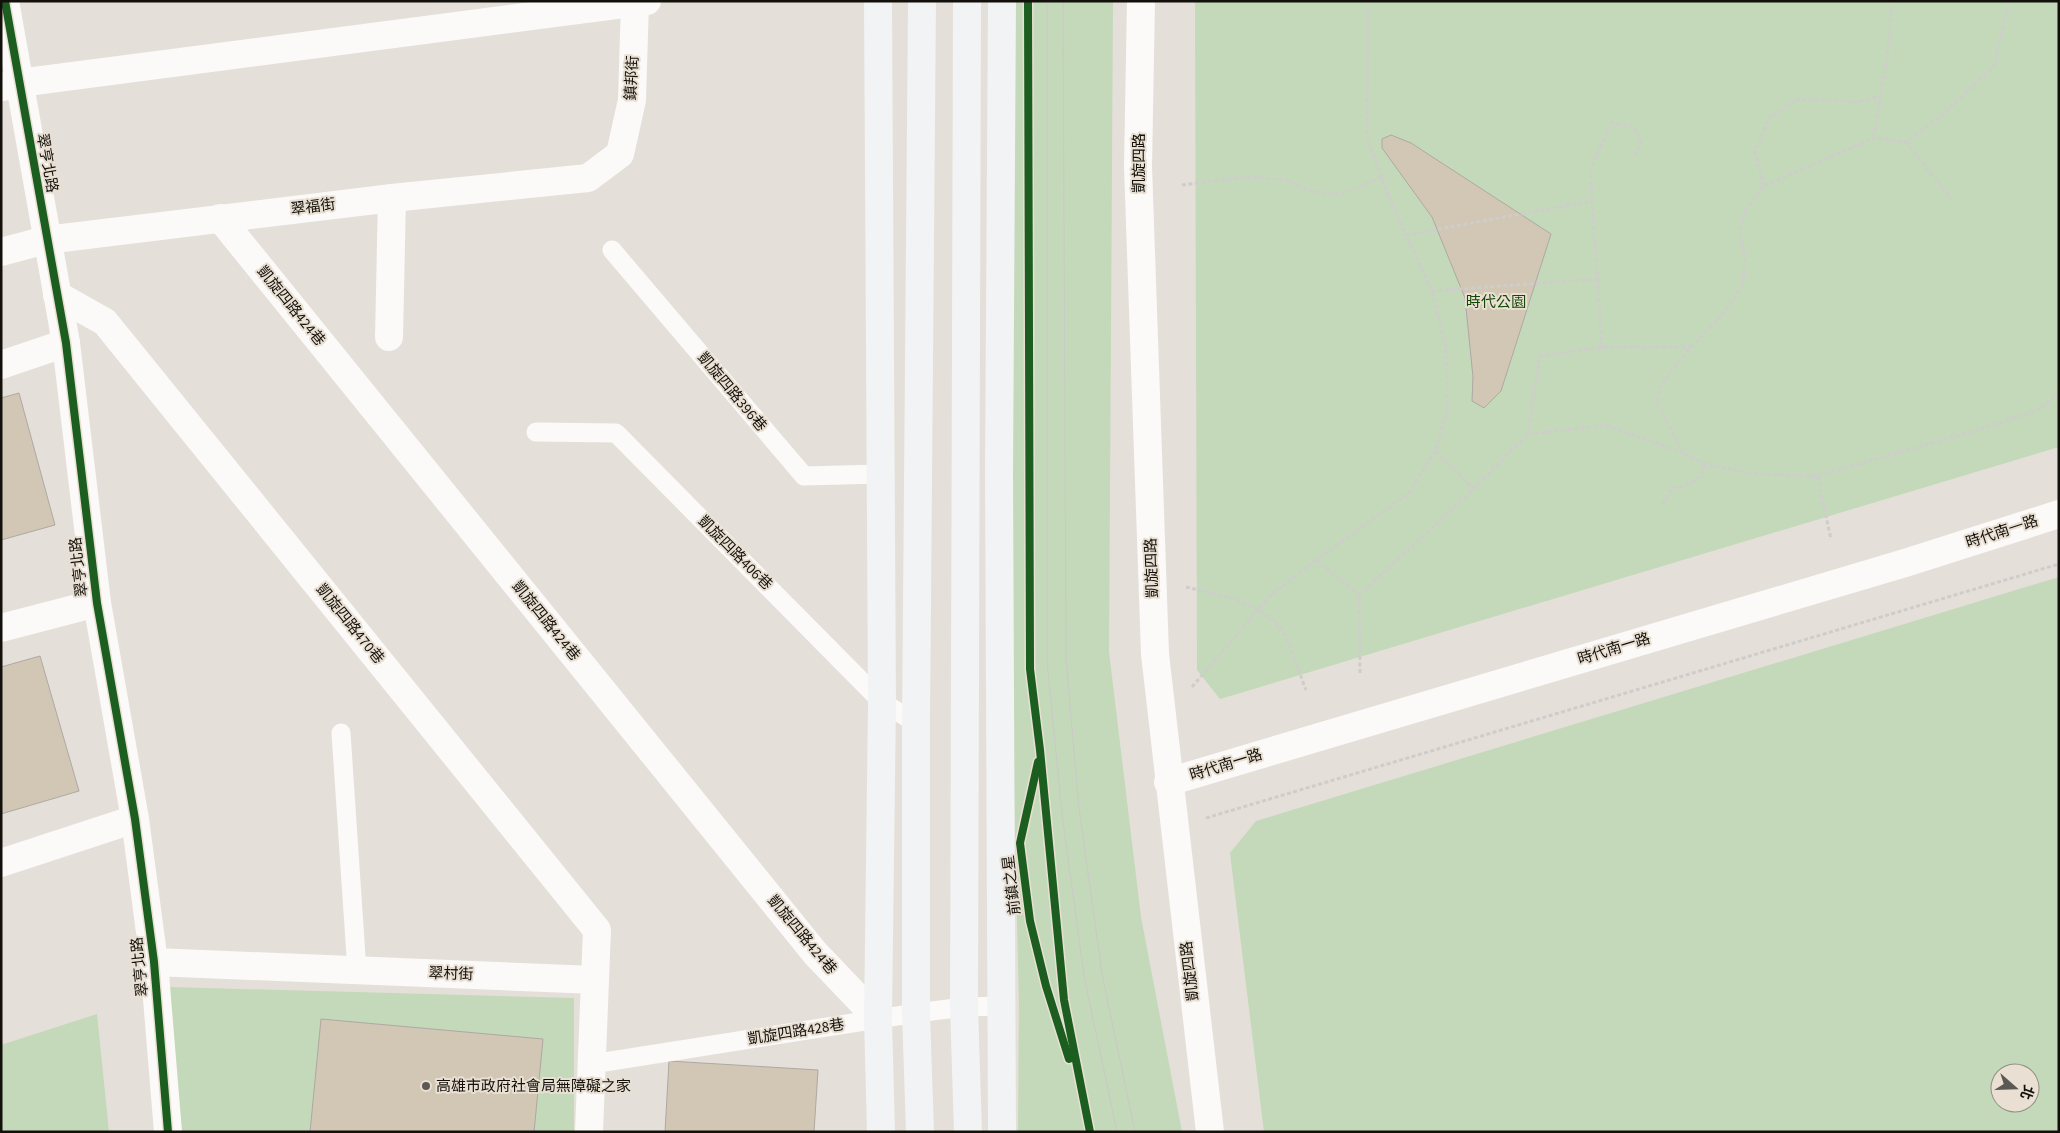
<svg xmlns="http://www.w3.org/2000/svg" width="2060" height="1133" viewBox="0 0 2060 1133" font-family="'Source Sans 3','Noto Sans TC',sans-serif">
  <style>
    .green { fill: #c3d9b9; fill-rule: evenodd }
    .building { fill: #d2c6b5; stroke: #ada9a4 }
    .lines { fill: none; stroke-linecap: round; stroke-linejoin: round }
    .path { stroke: #cfcdcb; stroke-width: 3; stroke-dasharray: 4 2.5; stroke-linecap: butt }
    .lane { stroke: #fbfaf9; stroke-width: 19 }
    .street { stroke: #fbfaf9; stroke-width: 28 }
    .secondary { stroke: #f2f3f4; stroke-width: 28 }
    .tram { stroke: #cac9c7; stroke-width: 1 }
    .cycleway-casing { stroke: #e9e0d3; stroke-width: 11 }
    .cycleway { stroke: #1b5e20; stroke-width: 8 }
    .poi-dot { fill: #5c5853; stroke: #e9e0d3; stroke-width: 2 }
    .labels { text-anchor: middle; dominant-baseline: central; stroke-width: 4; stroke-linejoin: round; paint-order: stroke }
    .street-label { font-size: 15px; fill: #13100b; stroke: #e9e0d3 }
    .park-label { font-size: 15px; fill: #124804; stroke: #e9e0d3 }
    .poi-label { font-size: 15px; fill: #13100b; stroke: #e9e0d3; text-anchor: start }
  </style>
  <rect width="100%" height="100%" fill="#e4dfd8"/>
  <!-- green -->
  <g class="green">
    <polygon points="1013,1 1113,1 1109,652 1141,917 1182,1132 1018,1132 1019,1005 1011,666"/>
    <polygon points="1195,1 2059,1 2059,447 1220,699 1197,670"/>
    <path d="M2059,577V1132H1264L1230,853L1256,821ZM2000,1073H2030V1103H2000Z"/>
    <polygon points="168,987 574,998 574,1132 178,1132"/>
    <polygon points="97,1014 109,1132 1,1132 1,1045"/>
  </g>
  <!-- building -->
  <g class="building">
    <polygon points="1391,135 1411,143 1551,234 1501,391 1484,408 1472,401 1473,377 1465,298 1432,217 1382,148 1382,139"/>
    <polygon points="19,393 55,525 1,540 1,398"/>
    <polygon points="40,656 79,791 1,814 1,667"/>
    <polygon points="321,1019 543,1039 534,1132 310,1132"/>
    <polygon points="669,1061 818,1070 814,1132 665,1132"/>
  </g>
  <g class="lines">
    <!-- path -->
    <g class="path">
      <polyline points="1874,138 1890,36 1891,1"/>
      <polyline points="1906,142 1952,200"/>
      <polyline points="1182,185 1248,177 1287,180 1309,191 1341,194 1382,177"/>
      <polyline points="1764,186 1755,152 1769,118 1798,99 1858,102 1880,96"/>
      <polyline points="1406,235 1592,201"/>
      <polyline points="1432,291 1598,279"/>
      <polyline points="1602,347 1590,170 1611,123 1635,128 1641,145 1633,157"/>
      <polyline points="1528,434 1540,356 1602,347 1691,347"/>
      <polyline points="1435,451 1474,489"/>
      <polyline points="1683,453 1656,400 1662,383 1691,347 1722,316 1742,286 1745,263 1740,231 1746,209 1764,186 1874,138 1906,142 1939,118 1994,66 2009,1"/>
      <polyline points="1817,476 1831,539"/>
      <path d="M1663,504L1672,488C1692,484 1697,484 1705,464"/>
      <polyline points="1316,560 1359,595"/>
      <path d="M1186,587C1219,595 1262,601 1283,632C1292,646 1299,673 1306,690"/>
      <polyline points="1360,673 1359,595 1474,489 1528,434 1605,425 1683,453 1705,464 1754,474 1817,476 1981,429 2041,409 2059,391"/>
      <polyline points="1192,687 1270,596 1316,560 1409,493 1435,451 1447,411 1446,348 1432,291 1393,207 1367,139 1368,1"/>
      <polyline points="1206,818 2059,564"/>
    </g>
    <!-- lane -->
    <g class="lane">
      <polyline points="612,250 804,476 879,474"/>
      <polyline points="536,432 616,433 882,702 916,723"/>
      <polyline points="341,733 357,971"/>
      <polyline points="592,1064 916,1013 964,1007 1001,1006"/>
    </g>
    <!-- street -->
    <g class="street">
      <polyline points="5,1 66,343 97,603 135,819 154,962 168,1132"/>
      <polyline points="1141,1 1138,166 1155,654 1210,1132"/>
      <polyline points="2,87 19,83 647,1"/>
      <polyline points="220,218 815,953 878,1019"/>
      <polyline points="1,252 46,240 392,198 588,178 620,154 632,100 635,1"/>
      <polyline points="57,295 105,322 597,930 595,980"/>
      <polyline points="389,337 392,198"/>
      <polyline points="1,365 66,343"/>
      <polyline points="1,628 97,603"/>
      <polyline points="1168,782 1905,563 2059,514"/>
      <polyline points="1,863 135,819"/>
      <polyline points="154,962 595,980 589,1132"/>
    </g>
    <!-- secondary -->
    <g class="secondary">
      <polyline points="878,1 882,702 878,1019 881,1132"/>
      <polyline points="967,1 964,1007 968,1132"/>
      <polyline points="1002,1 999,473 1002,1132"/>
      <polyline points="920,1132 916,1013 916,723 922,1"/>
    </g>
    <!-- tram -->
    <g class="tram">
      <polyline points="1047,1 1047,661 1062,814 1084,976 1117,1132"/>
      <polyline points="1063,1 1066,660 1079,808 1102,974 1135,1132"/>
    </g>
    <defs>
      <g id="cycleway">
        <polyline points="5,1 66,343 97,603 135,819 154,962 168,1132"/>
        <polyline points="1028,1 1030,669 1040,750 1064,1000 1090,1132"/>
        <polyline points="1038,762 1020,843 1030,921 1046,986 1069,1059"/>
      </g>
    </defs>
    <!-- cycleway casing -->
    <use href="#cycleway" class="cycleway-casing"/>
    <!-- cycleway -->
    <use href="#cycleway" class="cycleway"/>
  </g>
  <!-- markers -->
  <circle class="poi-dot" cx="426" cy="1086" r="5"/>
  <g class="labels">
    <!-- street labels -->
    <g class="street-label">
      <text transform="translate(632 78) rotate(-87)">鎮邦街</text>
      <text transform="translate(47 163) rotate(80)">翠亨北路</text>
      <text transform="translate(1139 163) rotate(-90)">凱旋四路</text>
      <text transform="translate(313 207) rotate(-7)">翠福街</text>
      <text transform="translate(291 306) rotate(51)">凱旋四路424巷</text>
      <text transform="translate(732 392) rotate(50)">凱旋四路396巷</text>
      <text transform="translate(2002 532) rotate(-18)">時代南一路</text>
      <text transform="translate(735 553) rotate(45)">凱旋四路406巷</text>
      <text transform="translate(79 567) rotate(-97)">翠亨北路</text>
      <text transform="translate(1152 568) rotate(-92)">凱旋四路</text>
      <text transform="translate(546 621) rotate(51)">凱旋四路424巷</text>
      <text transform="translate(350 624) rotate(51)">凱旋四路470巷</text>
      <text transform="translate(1614 649) rotate(-17)">時代南一路</text>
      <text transform="translate(1226 765) rotate(-17)">時代南一路</text>
      <text transform="translate(1012 885) rotate(-97)">前鎮之星</text>
      <text transform="translate(802 935) rotate(50)">凱旋四路424巷</text>
      <text transform="translate(140 967) rotate(-96)">翠亨北路</text>
      <text transform="translate(1190 971) rotate(-97)">凱旋四路</text>
      <text transform="translate(451 974) rotate(2)">翠村街</text>
      <text transform="translate(796 1032) rotate(-9)">凱旋四路428巷</text>
    </g>
    <!-- park labels -->
    <g class="park-label">
      <text x="1496" y="302">時代公園</text>
    </g>
    <!-- poi labels -->
    <g class="poi-label">
      <text x="436" y="1086">高雄市政府社會局無障礙之家</text>
    </g>
  </g>
  <!-- border -->
  <rect width="2060" height="1133" fill="none" stroke="#13100b" stroke-width="5"/>
  <!-- north arrow -->
  <g transform="translate(2015 1088) rotate(110)"><circle r="24" fill="#e9e0d3" stroke="#938d83"/>
  <path d="M0-4L9 19L0 12L-9 19Z" fill="#5c5853"/>
  <text y="-8" font-size="14" font-weight="bold" text-anchor="middle" fill="#13100b">北</text>
  </g>
</svg>
